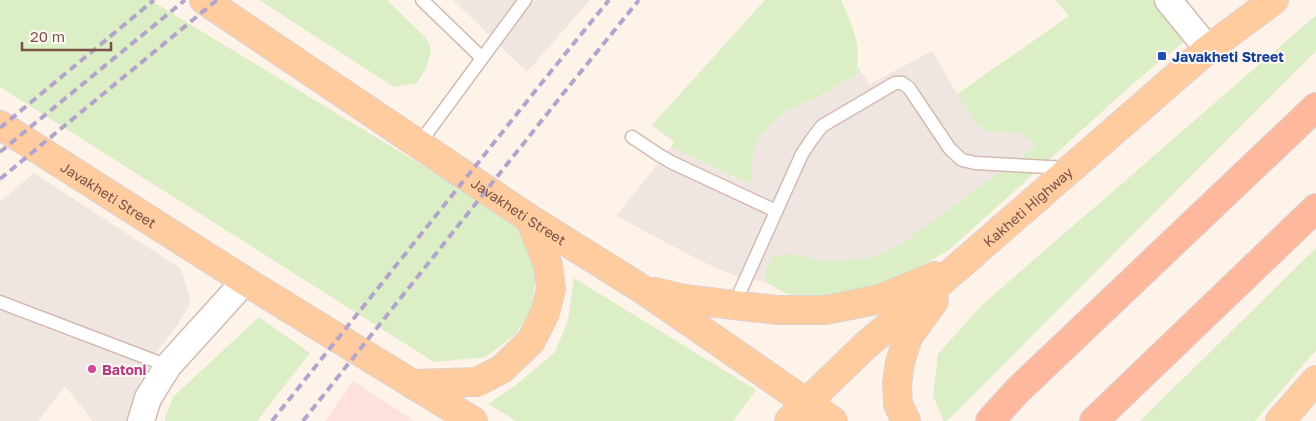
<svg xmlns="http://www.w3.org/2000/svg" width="1316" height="421" viewBox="0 0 1316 421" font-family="'Golos Text',sans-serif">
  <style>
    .commercial { fill: #ffe1dc }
    .industrial { fill: #efe6e2 }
    .green { fill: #dceec5 }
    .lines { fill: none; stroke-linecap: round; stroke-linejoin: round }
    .service-casing { stroke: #d5bab0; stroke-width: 15 }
    .minor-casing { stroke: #d5bab0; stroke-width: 29 }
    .primary-casing { stroke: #ddd2d0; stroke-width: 30 }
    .trunk-casing { stroke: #ddd2d0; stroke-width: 30 }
    .service { stroke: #fff; stroke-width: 12 }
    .minor { stroke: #fff; stroke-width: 26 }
    .primary { stroke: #ffcc9f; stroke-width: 28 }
    .trunk { stroke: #feb89d; stroke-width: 28 }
    .rail { stroke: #b3a4cb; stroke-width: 4; stroke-dasharray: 8 5; stroke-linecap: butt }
    .transit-dot { fill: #1a4fb4; stroke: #fff7f1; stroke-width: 2 }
    .hotel-dot { fill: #d1479c; stroke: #fff7f1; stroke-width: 2 }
    .labels { text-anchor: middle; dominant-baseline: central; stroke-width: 4; stroke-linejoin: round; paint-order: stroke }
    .transit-label { font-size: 14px; font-weight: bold; fill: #164399; stroke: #fff7f1; text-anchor: start }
    .street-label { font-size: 14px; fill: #7c5349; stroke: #fff7f1 }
    .hotel-label { font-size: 14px; font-weight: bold; fill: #b23c85; stroke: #fff7f1; text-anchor: start }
  </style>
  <rect width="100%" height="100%" fill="#fef3e9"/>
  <!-- commercial -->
  <polygon class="commercial" points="353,381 414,421 325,421"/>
  <!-- industrial -->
  <g class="industrial">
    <polygon points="453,0 590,0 527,72"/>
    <polygon points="932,51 957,94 977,125 989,132 1022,133 1036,146 899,245 871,258 825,261 791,254 766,269 765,282 735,276 701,261 616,216 671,147 749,184 753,152 761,134 786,111 821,96 861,72 870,84"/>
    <polygon points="34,173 181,269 191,302 178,324 142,372 132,413 131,421 93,421 65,386 38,421 0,421 0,202"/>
  </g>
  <!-- green -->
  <g class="green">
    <polygon points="0,0 150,0 509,218 529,245 536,277 531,310 516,334 485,357 434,362 0,87"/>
    <polygon points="259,0 387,0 427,39 431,50 427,67 417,83 394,87"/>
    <path d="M765,0H841C851,23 861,41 857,67L861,72L820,96L786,111L761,134L753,152L750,184L671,147L674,142L652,125Z"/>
    <polygon points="1055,0 1154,0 1186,40 1136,81 949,250 879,289 830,300 787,294 765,282 766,269 773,257 791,254 825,261 871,258 899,245 1036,146 1022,133 989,132 977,125 957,94 1069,16"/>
    <polygon points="1316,15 1316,51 947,421 944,421 933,396 938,354 983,304"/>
    <polygon points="1316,248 1316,350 1255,421 1140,421"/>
    <polygon points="574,278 756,390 733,421 516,421 488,404 516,385 555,352 568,320"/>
    <polygon points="259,317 310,353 257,421 165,421 165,417 173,397"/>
  </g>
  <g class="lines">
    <defs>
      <g id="service">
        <polyline points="422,0 482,58"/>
        <polyline points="632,137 659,155 673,163 776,211"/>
        <polyline points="419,144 525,0"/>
        <polyline points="0,302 168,366"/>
        <polyline points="734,305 802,154 812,139 822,126 895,83 902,83 909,88 950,149 962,160 975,163 1067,168"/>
      </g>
      <g id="minor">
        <polyline points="1168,0 1208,49"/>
        <polyline points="141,421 148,398 168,366 245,281"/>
      </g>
      <g id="primary">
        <path id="s1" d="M204,0L530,219L642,289L833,421"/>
        <path id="s2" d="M0,125L245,281L473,421"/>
        <polyline points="655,292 685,299 750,307 778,310 826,310 880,299 935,276"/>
        <polyline points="412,384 477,382 502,369 531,341 545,313 551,289 548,265 530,219"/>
        <path id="s3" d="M789,421L806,403L865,346L958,267L1208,49L1274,0"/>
        <polyline points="906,421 898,404 897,384 900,362 908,337 934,301"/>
        <polyline points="1280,421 1316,380"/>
      </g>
      <g id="trunk">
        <polyline points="990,421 1017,391 1316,107"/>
        <polyline points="1094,421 1316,208"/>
      </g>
    </defs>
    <!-- service casing -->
    <use href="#service" class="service-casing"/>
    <!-- minor casing -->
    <use href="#minor" class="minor-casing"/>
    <!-- primary casing -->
    <use href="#primary" class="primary-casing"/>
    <!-- trunk casing -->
    <use href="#trunk" class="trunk-casing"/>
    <!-- service -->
    <use href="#service" class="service"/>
    <!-- minor -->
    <use href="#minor" class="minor"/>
    <!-- primary -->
    <use href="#primary" class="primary"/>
    <!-- trunk -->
    <use href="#trunk" class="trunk"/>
    <!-- rail -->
    <g class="rail">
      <polyline points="0,128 154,0"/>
      <polyline points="0,152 185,0"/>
      <polyline points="0,179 217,0"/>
      <polyline points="272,421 544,80 609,0"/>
      <polyline points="303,421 562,95 639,0"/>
    </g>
  </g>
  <!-- markers -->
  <rect class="transit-dot" x="1157" y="51" width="10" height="10" rx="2.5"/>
  <circle class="hotel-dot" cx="92" cy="369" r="5"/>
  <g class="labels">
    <!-- transit labels -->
    <g class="transit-label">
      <text x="1172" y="56">Javakheti Street</text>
    </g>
    <!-- street labels -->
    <g class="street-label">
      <text stroke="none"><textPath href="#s2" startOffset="129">Javakheti Street</textPath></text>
      <text stroke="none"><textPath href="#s3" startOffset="321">Kakheti Highway</textPath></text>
      <text stroke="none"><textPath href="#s1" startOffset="379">Javakheti Street</textPath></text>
    </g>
    <!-- hotel labels -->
    <g class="hotel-label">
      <text x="102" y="369">Batoni</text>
    </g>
  </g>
  <!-- scale -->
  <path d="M22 42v8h89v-8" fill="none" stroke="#7c5349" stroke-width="2.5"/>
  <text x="30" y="42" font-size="15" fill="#7c5349" stroke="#fff7f1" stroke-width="4" paint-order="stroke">20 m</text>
</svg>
